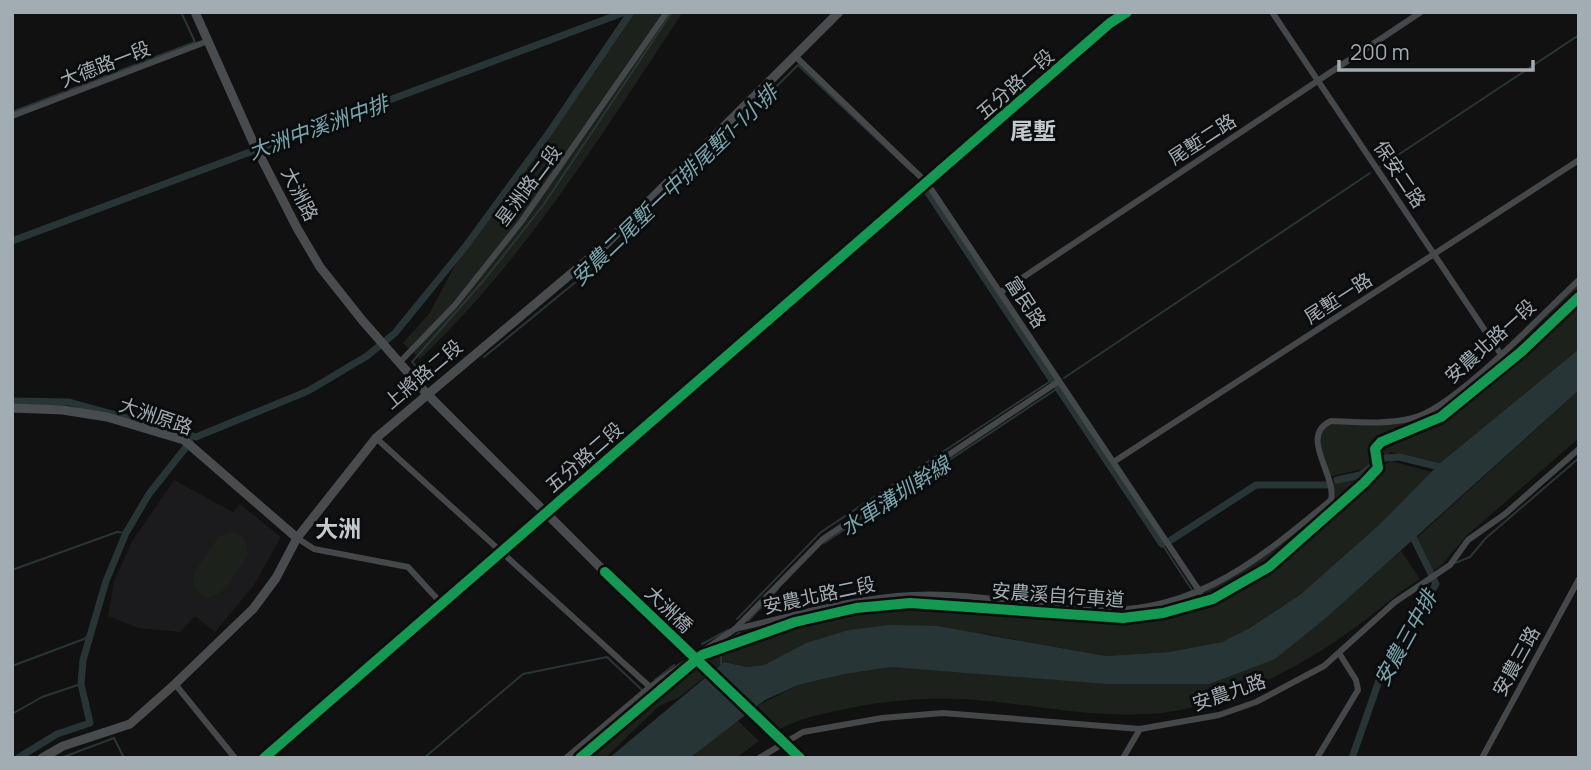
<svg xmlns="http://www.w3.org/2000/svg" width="1591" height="770" viewBox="0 0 1591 770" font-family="Manrope,'Noto Sans TC',sans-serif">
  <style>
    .built { fill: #1b1b1d }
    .green { fill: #1c221b }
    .water { fill: #283536 }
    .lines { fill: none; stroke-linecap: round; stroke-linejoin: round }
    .stream { stroke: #283536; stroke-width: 2 }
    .canal { stroke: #283536; stroke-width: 7 }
    .street { stroke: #45484a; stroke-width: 6 }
    .secondary { stroke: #494c4e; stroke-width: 9 }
    .cycleway-casing { stroke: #0b0c0d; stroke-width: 15 }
    .cycleway { stroke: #139951; stroke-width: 10 }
    .labels { text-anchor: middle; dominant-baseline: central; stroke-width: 6; stroke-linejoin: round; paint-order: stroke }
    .street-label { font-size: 19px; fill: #a1acb3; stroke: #0b0c0d }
    .water-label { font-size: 21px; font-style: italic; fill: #77a7af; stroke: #0b0c0d }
    .quarter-label { font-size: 23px; font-weight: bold; fill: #c2cacf; stroke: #0b0c0d }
  </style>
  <rect width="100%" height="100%" fill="#111"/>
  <!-- built -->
  <polygon class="built" points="174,480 233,512 240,504 281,537 254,585 215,632 195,616 180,632 138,628 108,616 114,582 131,543"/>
  <!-- green -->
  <g class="green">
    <path d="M631,12H683C603,132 525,260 420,359L403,343L429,314L465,247L548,134Z"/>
    <polygon points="1579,280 1579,349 1439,464 1391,452 1366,468 1329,477 1319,451 1323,425 1416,418 1460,392"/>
    <polygon points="1579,390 1579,438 1466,536 1441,566 1429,574 1412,542"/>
    <polygon points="1391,461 1431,472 1381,523 1301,594 1250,628 1222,642 1169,652 1106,656 985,634 806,643 764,665 747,667 724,662 678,698 659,706 605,758 573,758 673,673 681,676 719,654 718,650 736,634 827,605 914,594 1075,609 1151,607 1234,575 1331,500 1331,483 1369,474"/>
    <path d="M233,532L244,537L248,555C236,571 226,599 203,597L193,585L194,573L219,536Z"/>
    <path d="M1401,551L1420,579C1400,591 1384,606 1365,620C1312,661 1236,703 1169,712C1096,721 1034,703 962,699C920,697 882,701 841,710C821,714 797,719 780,729L757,706L798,685L845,674L891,667L998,674L1275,659Z"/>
    <polygon points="738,721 759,741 736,758 690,758"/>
  </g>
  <!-- water -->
  <polygon class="water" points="1579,349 1579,390 1327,617 1275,659 1209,684 1108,684 891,667 845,674 798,685 765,700 690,758 609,758 724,662 747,667 764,665 806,643 849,630 889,625 937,626 1106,656 1169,652 1222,642 1250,628 1301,594 1381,523 1439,464"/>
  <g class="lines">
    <!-- stream -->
    <g class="stream">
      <polyline points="12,112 195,42 181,12"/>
      <polyline points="1380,167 1579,35"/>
      <polyline points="920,180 927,191"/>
      <polyline points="484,357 600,262 798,65 911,171"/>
      <polyline points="1064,378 1370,173"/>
      <polyline points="430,380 412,362 484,280 544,204 672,12"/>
      <polyline points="824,543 1058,388"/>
      <polyline points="1162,544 1192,590"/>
      <polyline points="1455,563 1470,557 1486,538 1579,458"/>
      <polyline points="12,570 117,532 126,533"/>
      <polyline points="737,619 821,532 1052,380"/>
      <polyline points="748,621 778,589"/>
      <polyline points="702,644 728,630"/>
      <polyline points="722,646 739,633"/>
      <polyline points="721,664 721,653"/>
      <polyline points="12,666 84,639 93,631"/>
      <polyline points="655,680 674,665"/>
      <polyline points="12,714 42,697 81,684"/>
      <polyline points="61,758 114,738 124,758"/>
      <polyline points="256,758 365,664"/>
      <polyline points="424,758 523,674 607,657 642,690"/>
    </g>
    <!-- canal -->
    <g class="canal">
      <polyline points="927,191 1052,380"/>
      <polyline points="12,241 625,12"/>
      <polyline points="1058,388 1162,544"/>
      <polyline points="12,401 69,402 196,437 308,391 367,356 395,333 465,247 548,134 631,12"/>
      <polyline points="1337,480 1360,475 1385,458 1399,457 1444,468"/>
      <polyline points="1171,540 1256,485 1326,485"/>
      <polyline points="18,758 57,734 90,723 81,684 83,660 106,581 126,533 149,494 190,442"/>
      <polyline points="1352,758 1382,672 1436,584 1411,533"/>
    </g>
    <!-- street -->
    <g class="street">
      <polyline points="1272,12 1500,353"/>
      <polyline points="795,56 927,183 1200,592"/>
      <polyline points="12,116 208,41"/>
      <polyline points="1001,292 1421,12"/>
      <polyline points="399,363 455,305 521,222 667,12"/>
      <polyline points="376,438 650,687"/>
      <polyline points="1115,461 1579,160"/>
      <polyline points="297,538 314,549 408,567 441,603"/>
      <path d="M735,629C794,616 851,598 912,595C965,592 1019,604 1071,609C1185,620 1248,569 1331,500C1337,475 1298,436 1331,421C1358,422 1386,425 1413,418C1455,408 1543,313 1579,280"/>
      <polyline points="175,684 235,758"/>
      <polyline points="264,758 1110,23 1127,12"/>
      <polyline points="566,758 650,687 735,629 823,539 1059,381"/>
      <polyline points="759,758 803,732 882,718 943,713 1140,729 1219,715 1256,702 1324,666 1395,602 1450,565 1468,540 1505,514 1579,449"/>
      <polyline points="1123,758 1140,729"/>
      <polyline points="1317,758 1358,690 1356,680 1339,653"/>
      <polyline points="1482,758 1579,579"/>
    </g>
    <!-- secondary -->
    <g class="secondary">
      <polyline points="195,12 253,142 297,228 320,267 362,320 426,393 605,572 800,758"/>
      <polyline points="12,408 63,410 107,417 184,440 297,538"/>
      <polyline points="42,758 63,746 130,724 175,684 253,609 276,578 297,538 376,438 604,246 839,12"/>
    </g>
    <defs>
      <g id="cycleway">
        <polyline points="605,572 800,758"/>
        <polyline points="264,758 1110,23 1127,12"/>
        <polyline points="580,758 702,655 795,622 856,608 910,603 1123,618 1163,613 1213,599 1269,567 1364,483 1378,468 1375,449 1381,442 1441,417 1521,352 1579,297"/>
      </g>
    </defs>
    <!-- cycleway casing -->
    <use href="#cycleway" class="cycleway-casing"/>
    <!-- cycleway -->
    <use href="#cycleway" class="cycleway"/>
  </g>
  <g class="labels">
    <!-- street labels -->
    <g class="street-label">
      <text transform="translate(105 64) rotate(-21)">大德路一段</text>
      <text transform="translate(1015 84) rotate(-41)">五分路一段</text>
      <text transform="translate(1202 139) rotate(-33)">尾塹二路</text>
      <text transform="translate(1400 174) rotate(56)">保安二路</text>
      <text transform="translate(528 185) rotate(-53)">星洲路二段</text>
      <text transform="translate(300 194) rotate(63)">大洲路</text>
      <text transform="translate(1338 298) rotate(-33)">尾塹一路</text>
      <text transform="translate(1026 302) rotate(57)">富民路</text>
      <text transform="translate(1490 341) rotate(-42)">安農北路一段</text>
      <text transform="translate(423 374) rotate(-40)">上將路二段</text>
      <text transform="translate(156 416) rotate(19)">大洲原路</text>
      <text transform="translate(584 457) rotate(-41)">五分路二段</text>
      <text transform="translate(819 595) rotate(-12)">安農北路二段</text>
      <text transform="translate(1058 595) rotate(4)">安農溪自行車道</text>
      <text transform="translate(669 609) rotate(44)">大洲橋</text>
      <text transform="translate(1516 661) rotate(-61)">安農三路</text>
      <text transform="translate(1229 692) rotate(-19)">安農九路</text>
    </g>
    <!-- water labels -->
    <g class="water-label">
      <text transform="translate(318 127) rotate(-20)">大洲中溪洲中排</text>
      <text transform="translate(674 185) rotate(-44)">安農二尾塹一中排尾塹1-1小排</text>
      <text transform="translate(895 496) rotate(-33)">水車溝圳幹線</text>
      <text transform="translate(1405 638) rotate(-61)">安農三中排</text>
    </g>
    <!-- quarter labels -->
    <g class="quarter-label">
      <text x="1033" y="130">尾塹</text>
      <text x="338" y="528">大洲</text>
    </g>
  </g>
  <!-- border -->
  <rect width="1591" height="770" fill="none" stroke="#a1acb3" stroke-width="28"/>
  <!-- scale -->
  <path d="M1339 60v10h194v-10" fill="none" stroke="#a1acb3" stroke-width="3.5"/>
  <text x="1350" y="60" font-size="21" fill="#a1acb3" stroke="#0b0c0d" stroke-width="5" paint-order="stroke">200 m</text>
</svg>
